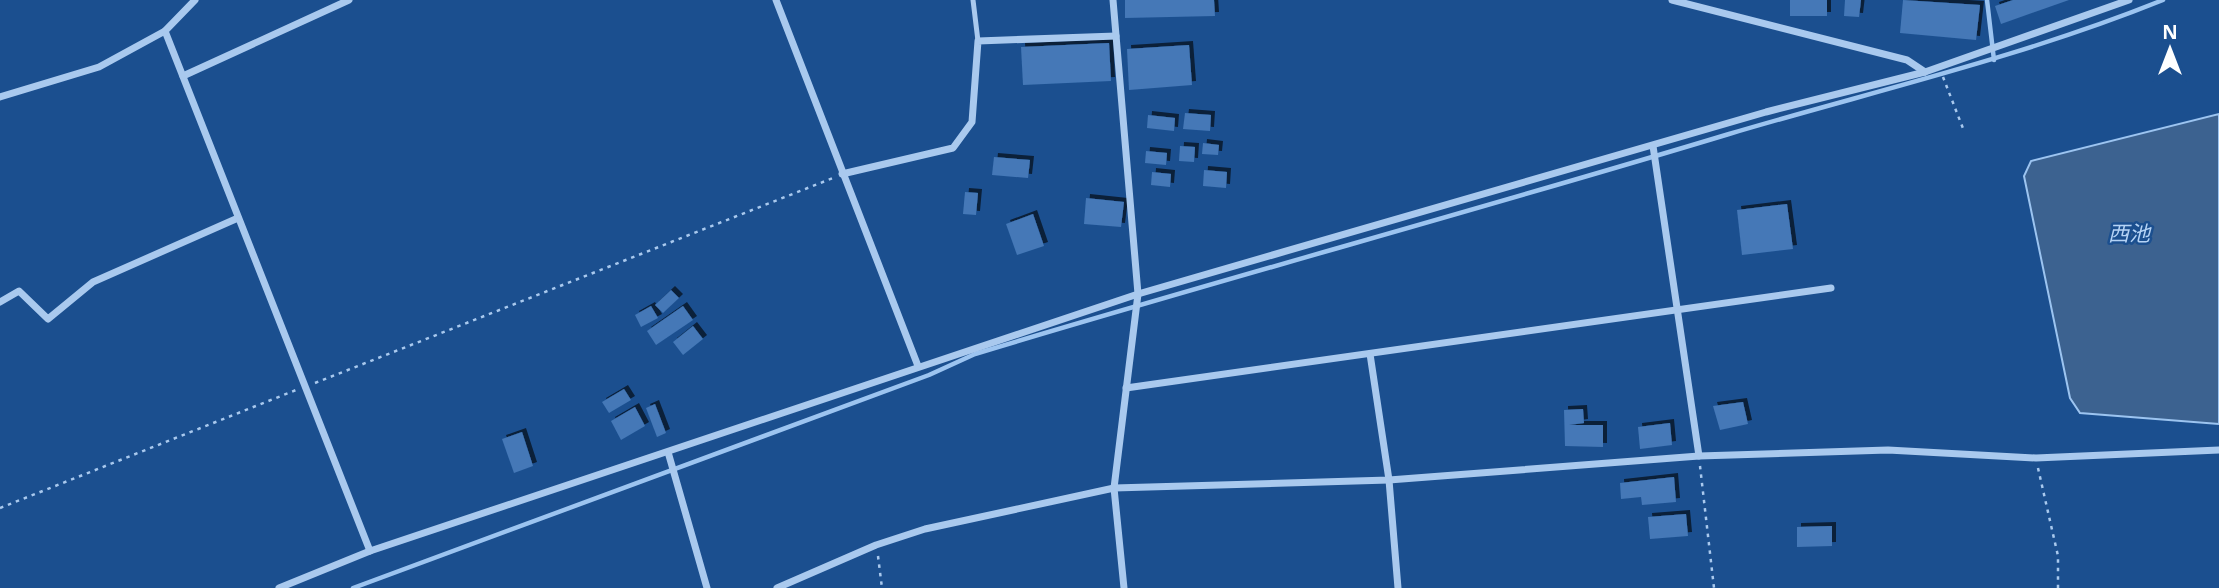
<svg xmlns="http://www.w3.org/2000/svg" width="2219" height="588" viewBox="0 0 2219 588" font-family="'Noto Sans','Noto Sans JP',sans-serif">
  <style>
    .water { fill: #3c6290; stroke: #9cc4f0; stroke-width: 2 }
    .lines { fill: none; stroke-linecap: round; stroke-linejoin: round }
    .stream { stroke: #9cc4f0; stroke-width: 4.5 }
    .building { fill: #4478b7; filter: url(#shadow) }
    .path { stroke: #a9c9ee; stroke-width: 2.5; stroke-dasharray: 3.5 5; stroke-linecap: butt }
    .lane { stroke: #a9c9ee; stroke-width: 5 }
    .street { stroke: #a9c9ee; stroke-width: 7 }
    .labels { text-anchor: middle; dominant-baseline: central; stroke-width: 5; stroke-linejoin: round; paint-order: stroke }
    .water-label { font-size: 21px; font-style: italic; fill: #b5d3f5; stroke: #1b4f8f }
  </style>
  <defs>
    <filter id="shadow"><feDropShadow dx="4" dy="-4" stdDeviation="0" flood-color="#0009"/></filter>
  </defs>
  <rect width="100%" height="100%" fill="#1b4f8f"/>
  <!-- water -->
  <polygon class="water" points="2219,114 2219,424 2080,413 2070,398 2024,176 2031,161"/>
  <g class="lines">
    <!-- stream -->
    <g class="stream">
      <polyline points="1987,0 1994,60"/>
      <path d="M353,588L929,375L975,354C1226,278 1478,210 1729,134C1874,91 2022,57 2163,0"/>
    </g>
  </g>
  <!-- building -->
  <g class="building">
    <polygon points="1125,0 1214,0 1215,16 1125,18"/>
    <rect x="1790" y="0" width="37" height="16"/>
    <polygon points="1845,0 1861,0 1859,17 1844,16"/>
    <polygon points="1903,0 1980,5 1976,40 1900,33"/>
    <polygon points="2013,0 2069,0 2001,24 1995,6"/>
    <polygon points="1109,43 1111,81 1023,85 1021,47"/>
    <polygon points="1189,45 1192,85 1129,90 1127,49"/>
    <polygon points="1185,113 1211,115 1210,131 1183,129"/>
    <polygon points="1148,115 1175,118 1174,131 1147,128"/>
    <polygon points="1203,143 1219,145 1218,155 1202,154"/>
    <polygon points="1180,146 1195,147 1194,162 1179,161"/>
    <polygon points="1146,151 1167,153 1166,165 1145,163"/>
    <polygon points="994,157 1030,160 1028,178 992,175"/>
    <polygon points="1204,170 1227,172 1226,188 1203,186"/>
    <polygon points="1152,172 1171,174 1170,187 1151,185"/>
    <polygon points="965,192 978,193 976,215 963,214"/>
    <polygon points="1086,198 1124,202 1121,227 1084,224"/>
    <polygon points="1787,204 1793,249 1742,255 1737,210"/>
    <polygon points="1033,214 1044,246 1017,255 1006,224"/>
    <polygon points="671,290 679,298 663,313 655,305"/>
    <polygon points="651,306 658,318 641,327 635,315"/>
    <polygon points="683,306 693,320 656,345 647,331"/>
    <polygon points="693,326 703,339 683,355 673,342"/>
    <polygon points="624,389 631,400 609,413 602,402"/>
    <polygon points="1743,402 1748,424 1720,430 1713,406"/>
    <polygon points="655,404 666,433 657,437 646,408"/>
    <polygon points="635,407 645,426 621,440 611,421"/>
    <polygon points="1583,409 1584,423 1569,425 1603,425 1603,447 1565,446 1564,410"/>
    <polygon points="1670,423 1672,445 1640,449 1638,427"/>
    <polygon points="522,432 533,466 514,473 502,439"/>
    <polygon points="1674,477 1676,502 1642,505 1641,497 1621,499 1620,483"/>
    <polygon points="1686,514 1688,536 1650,539 1648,517"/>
    <polygon points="1832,526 1832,546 1797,547 1797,527"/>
  </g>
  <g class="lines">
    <!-- path -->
    <g class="path">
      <polyline points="1943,77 1964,131"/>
      <polyline points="315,383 833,178"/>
      <polyline points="1700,466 1714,588"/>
      <polyline points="2038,468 2058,556 2058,588"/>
      <polyline points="0,508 296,390"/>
      <polyline points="878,556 882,588"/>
    </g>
    <!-- lane -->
    <polyline class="lane" points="973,0 978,41"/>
    <!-- street -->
    <g class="street">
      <polyline points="776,0 918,366"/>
      <polyline points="1113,0 1138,294 1114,488 1124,588"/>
      <polyline points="1672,0 1907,60 1925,72"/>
      <polyline points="165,31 370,551"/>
      <polyline points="183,76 349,0"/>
      <polyline points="0,97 99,67 165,31 195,0"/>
      <polyline points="1653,146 1699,456"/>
      <polyline points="842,174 953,148 972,122 978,41 1116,36"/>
      <polyline points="0,302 19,291 48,319 93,282 238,218"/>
      <polyline points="1370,354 1389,480 1398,588"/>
      <polyline points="1126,388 1831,288"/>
      <polyline points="668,452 707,588"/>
      <polyline points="279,588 370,551 1138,294 1766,112 1925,72 2129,0"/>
      <polyline points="777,588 876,545 925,529 1114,488 1389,480 1699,456 1888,450 2036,458 2219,450"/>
    </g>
  </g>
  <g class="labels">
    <!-- water labels -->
    <g class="water-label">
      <text x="2129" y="233">西池</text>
    </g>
  </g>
  <!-- north arrow -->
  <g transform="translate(2170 49)" stroke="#1b4f8f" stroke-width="5" paint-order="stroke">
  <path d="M0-5L12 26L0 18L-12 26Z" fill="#ffffff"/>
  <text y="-10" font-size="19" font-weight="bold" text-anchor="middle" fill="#ffffff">N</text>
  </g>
</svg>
